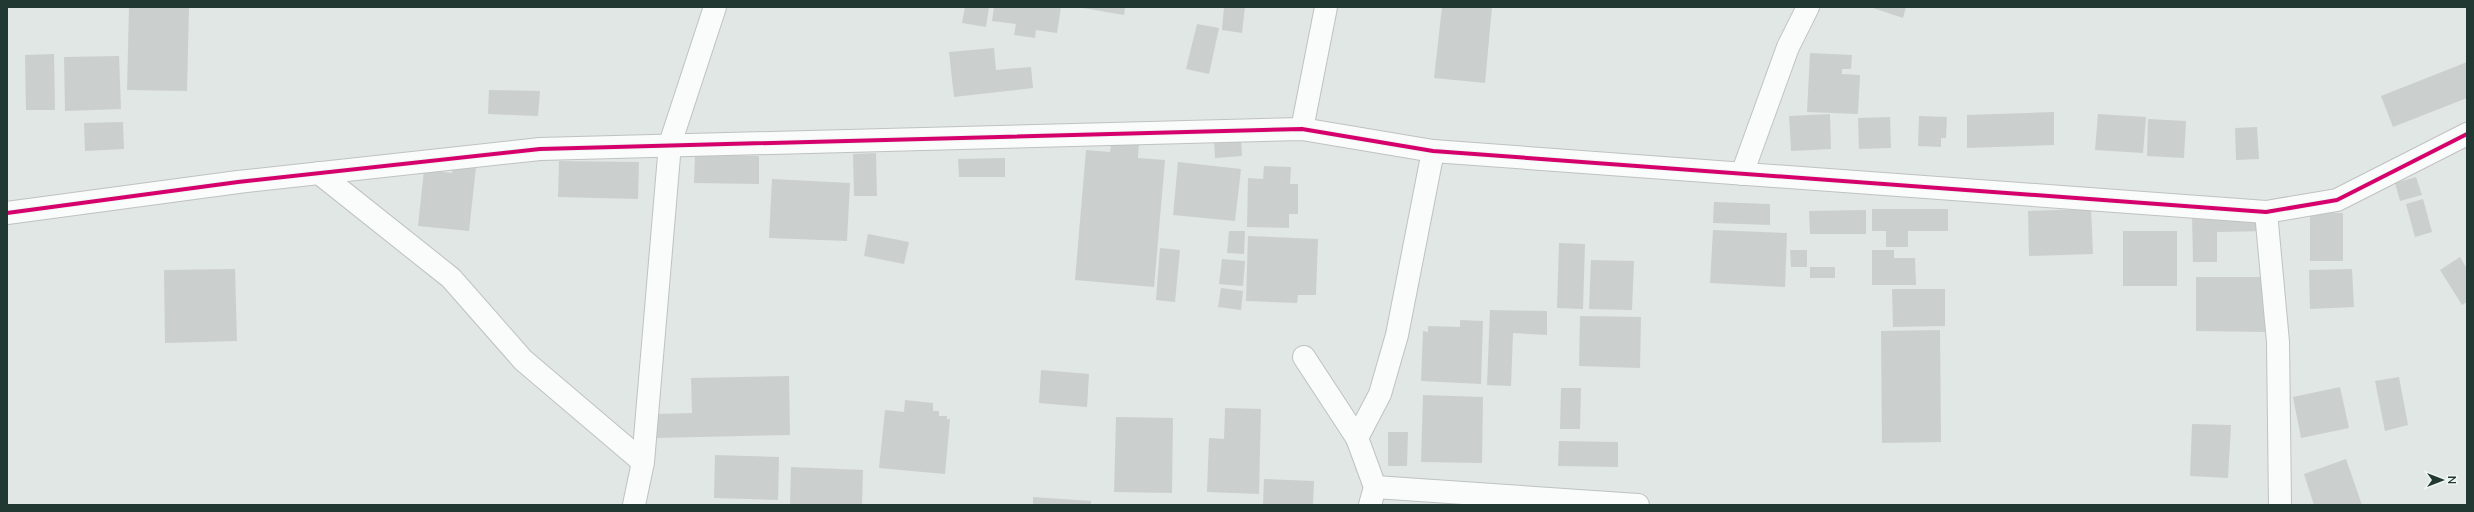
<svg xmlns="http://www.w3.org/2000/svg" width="2474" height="512" viewBox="0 0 2474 512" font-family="Mulish,sans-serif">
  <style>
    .building { fill: #cbd0ce }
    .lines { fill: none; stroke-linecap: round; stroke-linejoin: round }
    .minor-casing { stroke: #bec3c1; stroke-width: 24 }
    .minor { stroke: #fafbfb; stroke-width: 22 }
    .cycleway-casing { stroke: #eff6f2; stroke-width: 6 }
    .cycleway { stroke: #d6006c; stroke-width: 4 }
  </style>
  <rect width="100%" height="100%" fill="#e1e7e4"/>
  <!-- building -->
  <g class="building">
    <polygon points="129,7 189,7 187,91 127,90"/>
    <polygon points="965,7 989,7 986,27 962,23"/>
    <polygon points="994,7 1061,7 1057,33 1036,30 1035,38 1014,35 1016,24 992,21"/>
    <polygon points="1077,7 1125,7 1124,15"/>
    <polygon points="1224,7 1245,7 1242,33 1222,30"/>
    <polygon points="1442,7 1492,7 1485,83 1434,78"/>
    <polygon points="1870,7 1906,7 1903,18"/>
    <polygon points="1197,24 1219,28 1209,74 1186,69"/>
    <polygon points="994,48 996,70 1031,67 1033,88 954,97 949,52"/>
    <polygon points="1810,53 1852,55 1851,69 1842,69 1842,74 1860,75 1858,114 1807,112"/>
    <polygon points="54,54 55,110 26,110 25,55"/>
    <polygon points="119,56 121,109 65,111 64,57"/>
    <polygon points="2467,62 2467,98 2393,127 2381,96"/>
    <polygon points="489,90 540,91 538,116 488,114"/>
    <polygon points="2054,112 2054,145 1967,148 1967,115"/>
    <polygon points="1830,114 1831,149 1791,151 1789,116"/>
    <polygon points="2098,114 2146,117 2143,153 2095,150"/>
    <polygon points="1919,116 1947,117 1946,138 1941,138 1941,147 1918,146"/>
    <polygon points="1890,117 1891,148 1859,149 1858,118"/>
    <polygon points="2148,119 2186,121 2184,158 2147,156"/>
    <polygon points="123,122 124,149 85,151 84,123"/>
    <polygon points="2257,127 2259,159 2236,160 2235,128"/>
    <polygon points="1241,138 1242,156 1215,158 1214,139"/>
    <polygon points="1112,139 1139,142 1138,158 1165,160 1154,287 1075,280 1086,150 1110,152"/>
    <polygon points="876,153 877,196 854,196 853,154"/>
    <polygon points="695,154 759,156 759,184 694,183"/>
    <polygon points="455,156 477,158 469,231 418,226 424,170 452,173"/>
    <polygon points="1005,158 1005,177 959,177 958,159"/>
    <polygon points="559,161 639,162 638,199 558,197"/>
    <polygon points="1178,162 1241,169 1235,221 1173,215"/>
    <polygon points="1264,166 1291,167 1290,184 1298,184 1298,214 1289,214 1289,228 1247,227 1248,178 1263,179"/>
    <polygon points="2416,177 2422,195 2400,201 2395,183"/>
    <polygon points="772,179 850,183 847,241 769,238"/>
    <polygon points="2423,199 2432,232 2415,237 2406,204"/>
    <polygon points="1714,202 1770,204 1770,225 1713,223"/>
    <polygon points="1872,209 1948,209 1948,231 1908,231 1908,247 1886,247 1886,231 1872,231"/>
    <polygon points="2091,209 2093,254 2029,256 2028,211"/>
    <polygon points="1866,210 1866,234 1810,234 1809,211"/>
    <polygon points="2265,212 2266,231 2217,232 2217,262 2193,262 2192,214"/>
    <polygon points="2310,212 2343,213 2343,261 2310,261"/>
    <polygon points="1713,230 1787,233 1785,287 1710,283"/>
    <polygon points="1229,231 1245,231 1244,254 1227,253"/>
    <rect x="2123" y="231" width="54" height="55"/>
    <polygon points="868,234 909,242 904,264 864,256"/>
    <polygon points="1248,236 1318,239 1316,295 1298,295 1297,303 1246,301"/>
    <polygon points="1559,243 1585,244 1583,309 1557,308"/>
    <polygon points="1160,248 1180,250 1175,302 1156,300"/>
    <polygon points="1790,250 1807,250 1807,267 1791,267"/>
    <polygon points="1872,250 1894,250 1894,258 1915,258 1916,285 1872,285"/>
    <polygon points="2460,257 2467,269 2467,302 2462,305 2440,270"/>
    <polygon points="1222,259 1245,261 1243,286 1219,284"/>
    <polygon points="1591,260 1634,261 1632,310 1589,309"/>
    <rect x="1810" y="267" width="25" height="11"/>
    <polygon points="235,269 237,341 165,343 164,270"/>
    <polygon points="2352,269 2354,307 2310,309 2309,270"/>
    <polygon points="2196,277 2267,277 2267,332 2196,331"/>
    <polygon points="1221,288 1243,291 1241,310 1218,307"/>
    <polygon points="1892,289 1945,289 1945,326 1893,327"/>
    <polygon points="1490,310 1547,311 1547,335 1513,333 1511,386 1487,385"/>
    <polygon points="1580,316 1641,317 1640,368 1579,366"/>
    <polygon points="1460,320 1483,321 1481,384 1421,381 1423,331 1428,332 1428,326 1460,327"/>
    <polygon points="1940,330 1941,442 1882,443 1881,331"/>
    <polygon points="1041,370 1089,374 1087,407 1039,403"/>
    <polygon points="789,376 790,435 655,438 655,414 692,413 691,378"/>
    <polygon points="2399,377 2408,425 2385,431 2375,381"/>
    <polygon points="2340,387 2349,428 2301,438 2293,397"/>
    <polygon points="1561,388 1581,388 1580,429 1560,429"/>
    <polygon points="1423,395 1483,397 1482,463 1421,462"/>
    <polygon points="905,400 933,403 933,411 939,411 939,416 947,416 947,419 950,419 945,474 879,468 885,410 904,412"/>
    <polygon points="1225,408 1261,409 1259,494 1207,492 1209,438 1224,439"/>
    <polygon points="1116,417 1173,418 1172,493 1114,492"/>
    <polygon points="2192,424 2231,425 2228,478 2190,476"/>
    <polygon points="1388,432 1408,432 1407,466 1388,466"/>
    <polygon points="1559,441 1618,442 1618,467 1558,466"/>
    <polygon points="715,455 779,457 778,500 714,498"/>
    <polygon points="2346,459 2362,505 2314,505 2304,474"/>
    <polygon points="791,467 863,470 862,505 790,505"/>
    <polygon points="1264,479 1314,481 1313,505 1263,505"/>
    <polygon points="1033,497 1091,501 1091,505 1033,505"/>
  </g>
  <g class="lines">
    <defs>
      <g id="minor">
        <polyline points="1302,129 1326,7"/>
        <polyline points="319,173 451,278 523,360 643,462"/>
        <polyline points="1742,174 1788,47 1808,7"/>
        <polyline points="2266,212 2278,342 2280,505"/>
        <polyline points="7,213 238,182 540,149 1302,129 1433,151 2266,212 2337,200 2467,134"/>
        <polyline points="1304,357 1357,438"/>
        <polyline points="1375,487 1638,505"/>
        <polyline points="634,505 643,462 670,144 715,7"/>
        <polyline points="1370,505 1375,487 1357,438 1380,394 1397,335 1433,151"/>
      </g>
    </defs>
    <!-- minor casing -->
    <use href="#minor" class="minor-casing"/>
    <!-- minor -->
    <use href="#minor" class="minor"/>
    <defs>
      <polyline id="cycleway" points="7,213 238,182 540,149 1302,129 1433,151 2266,212 2337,200 2467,134"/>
    </defs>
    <!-- cycleway casing -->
    <use href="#cycleway" class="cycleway-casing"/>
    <!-- cycleway -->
    <use href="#cycleway" class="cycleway"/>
  </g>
  <!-- border -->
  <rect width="2474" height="512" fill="none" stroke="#213732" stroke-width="16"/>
  <!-- north arrow -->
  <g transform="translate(2442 480) rotate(90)" stroke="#eff6f2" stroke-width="3" paint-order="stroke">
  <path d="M0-3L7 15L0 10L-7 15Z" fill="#213732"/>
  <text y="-6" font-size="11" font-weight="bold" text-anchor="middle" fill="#213732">N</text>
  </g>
</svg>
